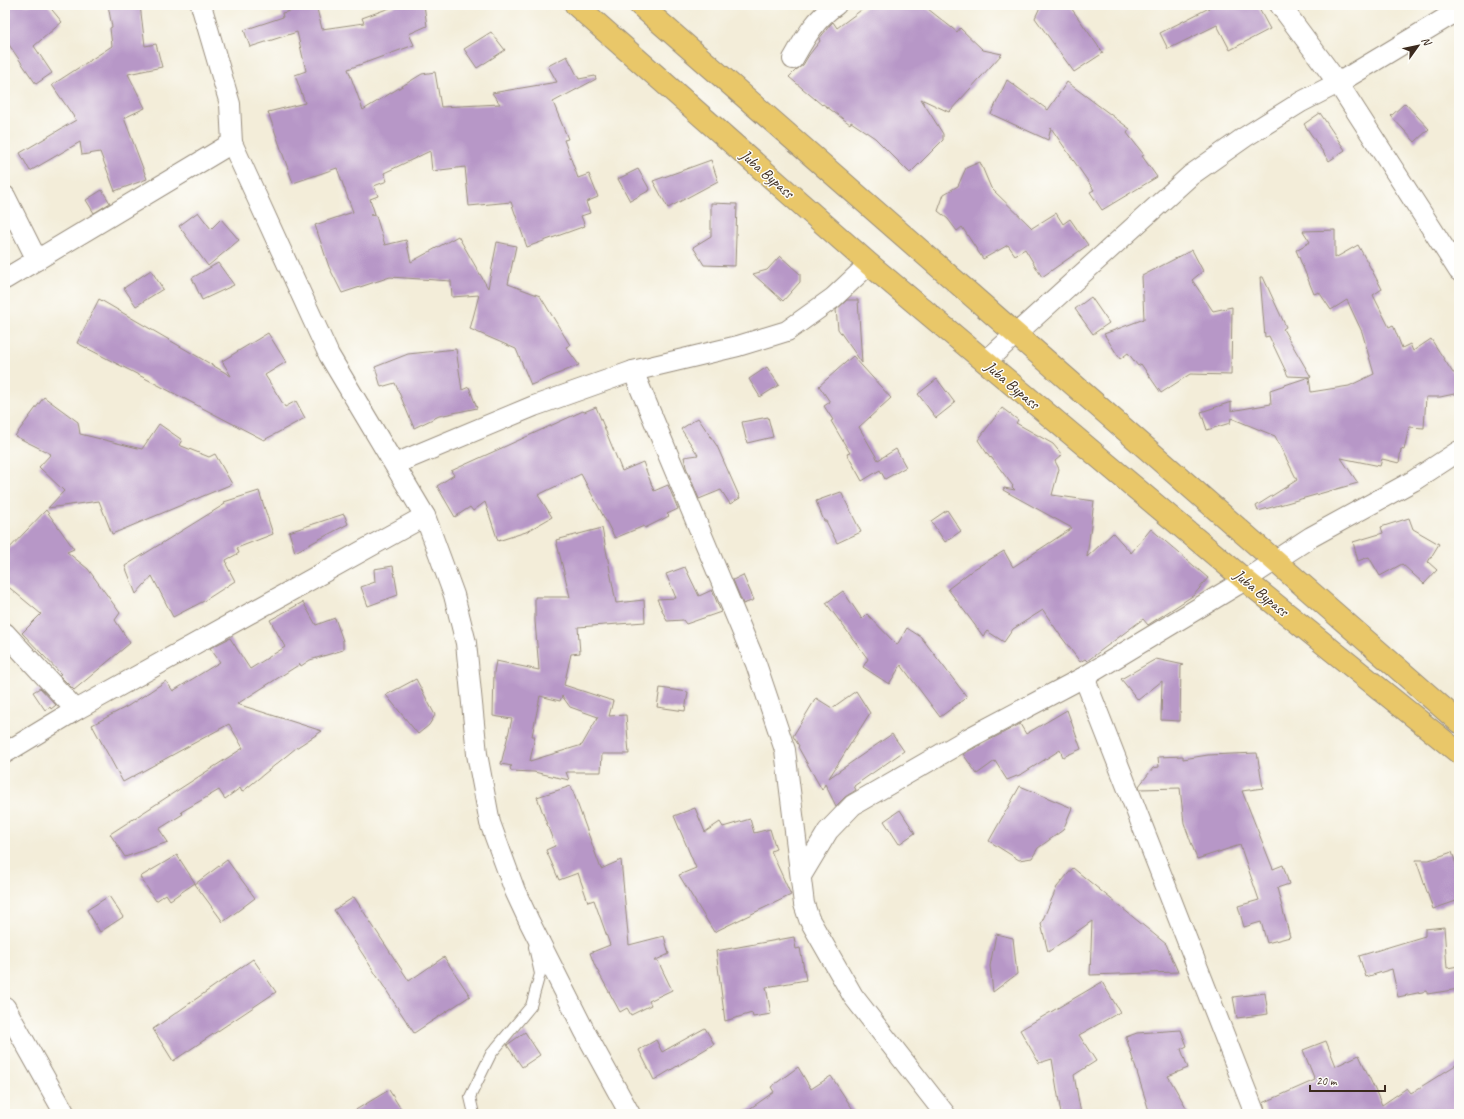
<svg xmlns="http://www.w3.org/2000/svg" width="1464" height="1119" viewBox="0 0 1464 1119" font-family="Caveat,sans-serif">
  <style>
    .building { fill: #b797c7; fill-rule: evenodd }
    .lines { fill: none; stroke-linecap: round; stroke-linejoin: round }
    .lane-casing { stroke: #978c7c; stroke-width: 12 }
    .street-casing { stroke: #978c7c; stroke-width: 22 }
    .primary-casing { stroke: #978c7c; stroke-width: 24 }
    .lane { stroke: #fff; stroke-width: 10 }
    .street { stroke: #fff; stroke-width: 20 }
    .primary { stroke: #e9c769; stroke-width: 22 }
    .labels { text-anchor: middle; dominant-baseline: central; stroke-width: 3; stroke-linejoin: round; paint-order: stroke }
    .street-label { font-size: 16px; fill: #3b2a1e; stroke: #fdfcf7 }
  </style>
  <rect width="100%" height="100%" fill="#fdfcf7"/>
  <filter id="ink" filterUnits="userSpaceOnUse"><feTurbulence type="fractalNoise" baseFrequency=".025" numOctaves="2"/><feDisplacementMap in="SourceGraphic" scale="8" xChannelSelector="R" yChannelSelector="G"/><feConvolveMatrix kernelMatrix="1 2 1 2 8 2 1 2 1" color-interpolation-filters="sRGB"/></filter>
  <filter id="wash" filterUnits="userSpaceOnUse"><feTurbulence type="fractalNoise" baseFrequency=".012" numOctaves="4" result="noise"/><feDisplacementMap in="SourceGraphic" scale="16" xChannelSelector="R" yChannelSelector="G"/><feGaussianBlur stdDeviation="0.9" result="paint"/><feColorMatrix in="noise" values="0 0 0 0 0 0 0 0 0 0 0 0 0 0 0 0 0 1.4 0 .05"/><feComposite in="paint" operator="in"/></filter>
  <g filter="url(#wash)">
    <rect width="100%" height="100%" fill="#f3edd9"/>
    <g id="blocks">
      <!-- building -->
      <g class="building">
        <polygon points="5,5 48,5 62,22 34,46 52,73 36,84 5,39"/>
        <polygon points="108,5 140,5 145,46 156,44 162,67 128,74 145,108 124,118 147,179 115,191 100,152 82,155 80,142 30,171 20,153 76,120 52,85 112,46 110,28 112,27"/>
        <polygon points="316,5 322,29 364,23 362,18 398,5 424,5 427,26 409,34 414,45 348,69 363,110 422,74 435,72 441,107 500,104 492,93 557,82 548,66 567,56 579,79 595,76 596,79 553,102 568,139 564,140 578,178 589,174 598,197 586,202 590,213 581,216 585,226 527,247 511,202 469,206 465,167 432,171 430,151 384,173 387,181 374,186 378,196 370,199 375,214 370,215 376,216 385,245 406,240 411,262 458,236 488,288 497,242 516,246 508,284 540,296 570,345 566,347 579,365 531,385 516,349 470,329 479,295 452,297 451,281 390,277 342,293 329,267 315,225 353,212 337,168 293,183 268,112 305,103 295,75 306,71 297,32 250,47 244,30 283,17 282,13"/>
        <polygon points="868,5 923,5 957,32 960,28 983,50 1002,54 949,112 921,99 943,134 943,140 910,173 875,138 851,122 850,124 823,104 822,105 789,77 796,70 803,65 809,55 820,41 819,39 830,25 833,22 837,28"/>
        <polygon points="1041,5 1069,5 1103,53 1074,72 1035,18"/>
        <polygon points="1207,5 1257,5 1270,29 1230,50 1217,25 1168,49 1160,33 1209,8"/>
        <polygon points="491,32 505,50 477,68 464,49"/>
        <polygon points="1007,80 1048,110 1067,82 1130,129 1127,133 1144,155 1142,156 1157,177 1102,210 1090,192 1094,190 1051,128 1048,140 991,114"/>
        <polygon points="1405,103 1429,129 1415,142 1391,116"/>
        <polygon points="1320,113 1345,150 1329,161 1304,124"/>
        <polygon points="711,160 718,181 668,208 653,181"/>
        <polygon points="980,162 991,188 1032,228 1056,213 1063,224 1070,219 1088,245 1042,277 1025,249 1015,255 1008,245 983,259 962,227 957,231 948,219 938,211 944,194 958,186 966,168"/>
        <polygon points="638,169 650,190 630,201 618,179"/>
        <polygon points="102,190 110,203 94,213 86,200"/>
        <polygon points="711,203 737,204 735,266 704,265 693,247 711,236"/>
        <polygon points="198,212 211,229 221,219 239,240 208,266 179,226"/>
        <polygon points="1335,230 1335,258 1358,245 1382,289 1373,295 1389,327 1393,325 1402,348 1410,344 1413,351 1431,339 1453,373 1459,372 1459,393 1440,397 1426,397 1424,428 1409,427 1404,450 1401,449 1399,463 1382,459 1380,466 1341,458 1358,483 1258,511 1256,506 1297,480 1275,436 1231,418 1230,423 1207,430 1201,412 1231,402 1231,411 1271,404 1270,390 1309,377 1311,392 1349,386 1374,374 1362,332 1347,300 1331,310 1319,292 1314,294 1296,250 1310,242 1303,231"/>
        <polygon points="1192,250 1203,271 1192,280 1213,311 1232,307 1231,375 1190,374 1161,393 1141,364 1138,366 1128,353 1120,359 1104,334 1144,319 1142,276"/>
        <polygon points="780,256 800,274 800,282 783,301 753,274 767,270"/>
        <polygon points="218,263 234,285 202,300 192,278"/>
        <polygon points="151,270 163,289 136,306 124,288"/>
        <polygon points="1260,277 1263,277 1286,327 1283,329 1311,377 1288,376 1269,336 1265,337"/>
        <polygon points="1091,297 1109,323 1093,334 1075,309"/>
        <polygon points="99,299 231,376 222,361 268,333 286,362 265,375 285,407 296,401 305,418 264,440 77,343"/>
        <polygon points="847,300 858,300 862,363 838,329 836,310"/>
        <polygon points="456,349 462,390 469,387 477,408 439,416 414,428 395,383 381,387 375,367 408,354"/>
        <polygon points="853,356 891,398 859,427 878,460 896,449 906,467 885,479 880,470 862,481 847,454 850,453 831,421 833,420 824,406 830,402 819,386"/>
        <polygon points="767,367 779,385 760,397 749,379"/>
        <polygon points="937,379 955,403 936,418 918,394"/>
        <polygon points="44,397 78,422 80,434 142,449 159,424 182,440 179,445 209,457 215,454 232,484 112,534 99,501 48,508 64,491 39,467 51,454 15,436"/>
        <polygon points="596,407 622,471 643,462 654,491 668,485 678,509 667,514 669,516 645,528 644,526 615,538 581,474 538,495 552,517 526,532 498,541 485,502 473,511 470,507 455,517 437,486 454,475 451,471 583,411 584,412"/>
        <polygon points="1002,408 1018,420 1016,423 1053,444 1062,455 1055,461 1059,469 1052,495 1094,501 1087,557 1113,533 1131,553 1151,529 1208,578 1194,595 1148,625 1143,619 1087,661 1085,659 1080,662 1060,635 1043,610 1013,629 1004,642 987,631 983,636 948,589 974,569 1004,551 1013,567 1072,528 1003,490 1004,488 1015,490 1012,487 1013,486 991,457 990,458 978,440"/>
        <polygon points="768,417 773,437 747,443 742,422"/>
        <polygon points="698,418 717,446 740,498 730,504 721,490 699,499 686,467 684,457 698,455 681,429"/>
        <polygon points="259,491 273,534 237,548 239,553 226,560 227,563 226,564 235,581 204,601 173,617 152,576 136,594 125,566 225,504 224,502"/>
        <polygon points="841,492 861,532 837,543 826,521 824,521 816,501"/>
        <polygon points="46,510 74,549 67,552 88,569 120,613 115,620 130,643 74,690 59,675 61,674 22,633 41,614 5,584 5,553"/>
        <polygon points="947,510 961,531 945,542 931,521"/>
        <polygon points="344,514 348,524 295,552 289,532"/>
        <polygon points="1409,518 1413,529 1439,544 1428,562 1437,570 1424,584 1402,564 1380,576 1369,557 1358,561 1353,542 1383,533 1381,527"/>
        <path d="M602,528L616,603L644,600L645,622L578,627L580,653L571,654L564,685L613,701L609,716L626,715L629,754H602L601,772H566L569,780L534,772L511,771L510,767L512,766L501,764L512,719L493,716L494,672L496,661L539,670L535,621V597H570L556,540ZM540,696L560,701L562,696L570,707L598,717L582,745L530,761L535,736H532Z"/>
        <polygon points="393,566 398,595 368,606 361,587 375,582 374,569"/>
        <polygon points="685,567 699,596 712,590 721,612 686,624 683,620 667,621 657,599 676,598 666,574"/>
        <polygon points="743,575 754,600 743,604 733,580"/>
        <polygon points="843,591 862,619 867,614 897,645 907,628 921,637 967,697 940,717 901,665 889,684 863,667 868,659 826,603"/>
        <polygon points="303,602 316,625 335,618 343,641 343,650 310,660 301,666 300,664 237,704 322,731 296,748 242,792 240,788 225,799 219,790 181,812 183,814 159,829 168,842 125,857 110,834 243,748 229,724 123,782 92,725 128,706 166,681 173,691 220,662 210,648 230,638 250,669 285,647 270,620"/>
        <polygon points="1156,659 1184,665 1181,666 1180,721 1161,720 1162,681 1138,700 1121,679"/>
        <polygon points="416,679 435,715 429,725 418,734 386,695"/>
        <polygon points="40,688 56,705 51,709 50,707 45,710 33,692"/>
        <polygon points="660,688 688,692 685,711 657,707"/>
        <polygon points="856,691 870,713 829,778 892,734 904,751 854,786 856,790 845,797 836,806 825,784 822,790 798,747 799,746 793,736 816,698 832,708"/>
        <polygon points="1067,710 1081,749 1063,757 1060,750 1022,774 1007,780 995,761 977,774 963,754 1020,724 1026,734"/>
        <polygon points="1257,753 1263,788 1242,791 1273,869 1283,865 1289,884 1277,888 1290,937 1267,943 1261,922 1244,927 1238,906 1259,900 1240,845 1197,859 1184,823 1180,788 1140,789 1139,786 1153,768 1159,767 1158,757 1183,756 1183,759 1208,755"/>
        <polygon points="571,786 601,869 621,860 629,945 664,936 669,954 654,961 658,961 672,990 649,1001 651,1005 631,1015 627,1008 620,1012 595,966 590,953 610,945 594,900 588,902 578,873 559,880 546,850 555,846 537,797"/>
        <polygon points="1020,786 1072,808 1063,830 1038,848 1032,858 1019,860 989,841"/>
        <polygon points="695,808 705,832 720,822 723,827 750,819 754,833 770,829 776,849 771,851 791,895 714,932 679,875 696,868 674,816"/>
        <polygon points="900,810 915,833 899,844 884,821"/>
        <polygon points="1452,852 1459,873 1459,900 1433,909 1416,860 1429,860"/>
        <polygon points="177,855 195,883 170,900 166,894 156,901 140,877"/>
        <polygon points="227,860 255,898 223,922 195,884"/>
        <polygon points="1073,868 1166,944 1178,972 1090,975 1092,921 1048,952 1041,924 1057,887"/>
        <polygon points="109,896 123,917 100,932 87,910"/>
        <polygon points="354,897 409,981 444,957 470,996 414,1033 334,910"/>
        <polygon points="1444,927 1447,968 1459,966 1459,989 1427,994 1427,991 1398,997 1392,969 1366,977 1359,956 1425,936 1425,929"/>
        <polygon points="996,934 1013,938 1017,974 993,992 990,966"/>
        <polygon points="794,937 796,949 800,948 806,980 766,987 771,1014 753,1017 752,1013 725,1021 716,951"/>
        <polygon points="253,959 276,992 173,1061 153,1029"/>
        <polygon points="1102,982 1120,1012 1079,1035 1096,1061 1074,1075 1081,1114 1061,1114 1052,1059 1039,1063 1020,1030"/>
        <polygon points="1265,993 1268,1014 1237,1018 1233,997"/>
        <polygon points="705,1028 714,1044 654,1080 639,1050 656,1040 662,1052"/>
        <polygon points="1181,1030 1187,1046 1181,1049 1188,1068 1168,1076 1190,1114 1150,1114 1126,1037 1137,1033"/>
        <polygon points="525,1032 540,1055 522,1067 507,1045"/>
        <polygon points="1326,1041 1336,1066 1359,1055 1382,1105 1407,1088 1411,1093 1459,1063 1459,1114 1266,1114 1263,1103 1315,1080 1303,1050"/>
        <polygon points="798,1067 811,1089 831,1076 856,1114 742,1114 774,1092 771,1087"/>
        <polygon points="389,1090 404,1114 349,1114"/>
      </g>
    </g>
  </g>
  <g filter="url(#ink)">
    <use href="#blocks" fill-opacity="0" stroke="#978c7c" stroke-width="1"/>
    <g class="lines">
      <defs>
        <polyline id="lane" points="474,1114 470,1097 491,1054 531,1006 540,974 534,947"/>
        <g id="street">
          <polyline points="201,5 230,104 232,143 329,355 425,516 454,595 466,643 477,754 490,823 515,891 529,921 585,1032 630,1114"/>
          <polyline points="1280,5 1338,83 1459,271"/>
          <path d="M793,59C805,38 815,19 836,5"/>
          <polyline points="5,196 37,260"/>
          <polyline points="5,279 232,143"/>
          <polyline points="985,362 1191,175 1245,137 1301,102 1338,83 1459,10"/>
          <polyline points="633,371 756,664 785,750 804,904 809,919 853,996 945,1114"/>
          <polyline points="395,464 534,406 633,371 738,346 787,331 833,298 869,264"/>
          <polyline points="5,633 76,710"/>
          <polyline points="1084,677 1255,1114"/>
          <polyline points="5,753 76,710 425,516"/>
          <polyline points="801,876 828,831 853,805 969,738 1084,677 1245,580 1311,537 1413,481 1459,451"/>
          <polyline points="5,1007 65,1114"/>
        </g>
        <g id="primary">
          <polyline points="576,5 869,264 1245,580 1459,753"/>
          <polyline points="640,5 1459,722"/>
        </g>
      </defs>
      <!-- lane casing -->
      <use href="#lane" class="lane-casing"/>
      <!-- street casing -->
      <use href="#street" class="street-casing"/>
      <!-- primary casing -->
      <use href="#primary" class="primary-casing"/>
      <!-- lane -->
      <use href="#lane" class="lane"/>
      <!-- street -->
      <use href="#street" class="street"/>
      <!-- primary -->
      <use href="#primary" class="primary"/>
    </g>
  </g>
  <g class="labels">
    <!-- street labels -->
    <g class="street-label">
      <text transform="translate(767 174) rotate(41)">Juba Bypass</text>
      <text transform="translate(1012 385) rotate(40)">Juba Bypass</text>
      <text transform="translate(1261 593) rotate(39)">Juba Bypass</text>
    </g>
  </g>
  <!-- margin -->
  <rect width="1464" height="1119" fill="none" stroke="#fdfcf7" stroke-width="20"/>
  <!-- north arrow -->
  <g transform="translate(1418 46) rotate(57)" stroke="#fdfcf7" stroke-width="3" paint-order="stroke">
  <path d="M0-3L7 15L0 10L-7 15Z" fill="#3b2a1e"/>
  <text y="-6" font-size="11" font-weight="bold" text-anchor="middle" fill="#3b2a1e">N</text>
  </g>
  <!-- scale -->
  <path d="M1310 1085v6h75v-6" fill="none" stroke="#3b2a1e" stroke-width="2"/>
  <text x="1316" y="1085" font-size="12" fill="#3b2a1e" stroke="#fdfcf7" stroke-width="3" paint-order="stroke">20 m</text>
</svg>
